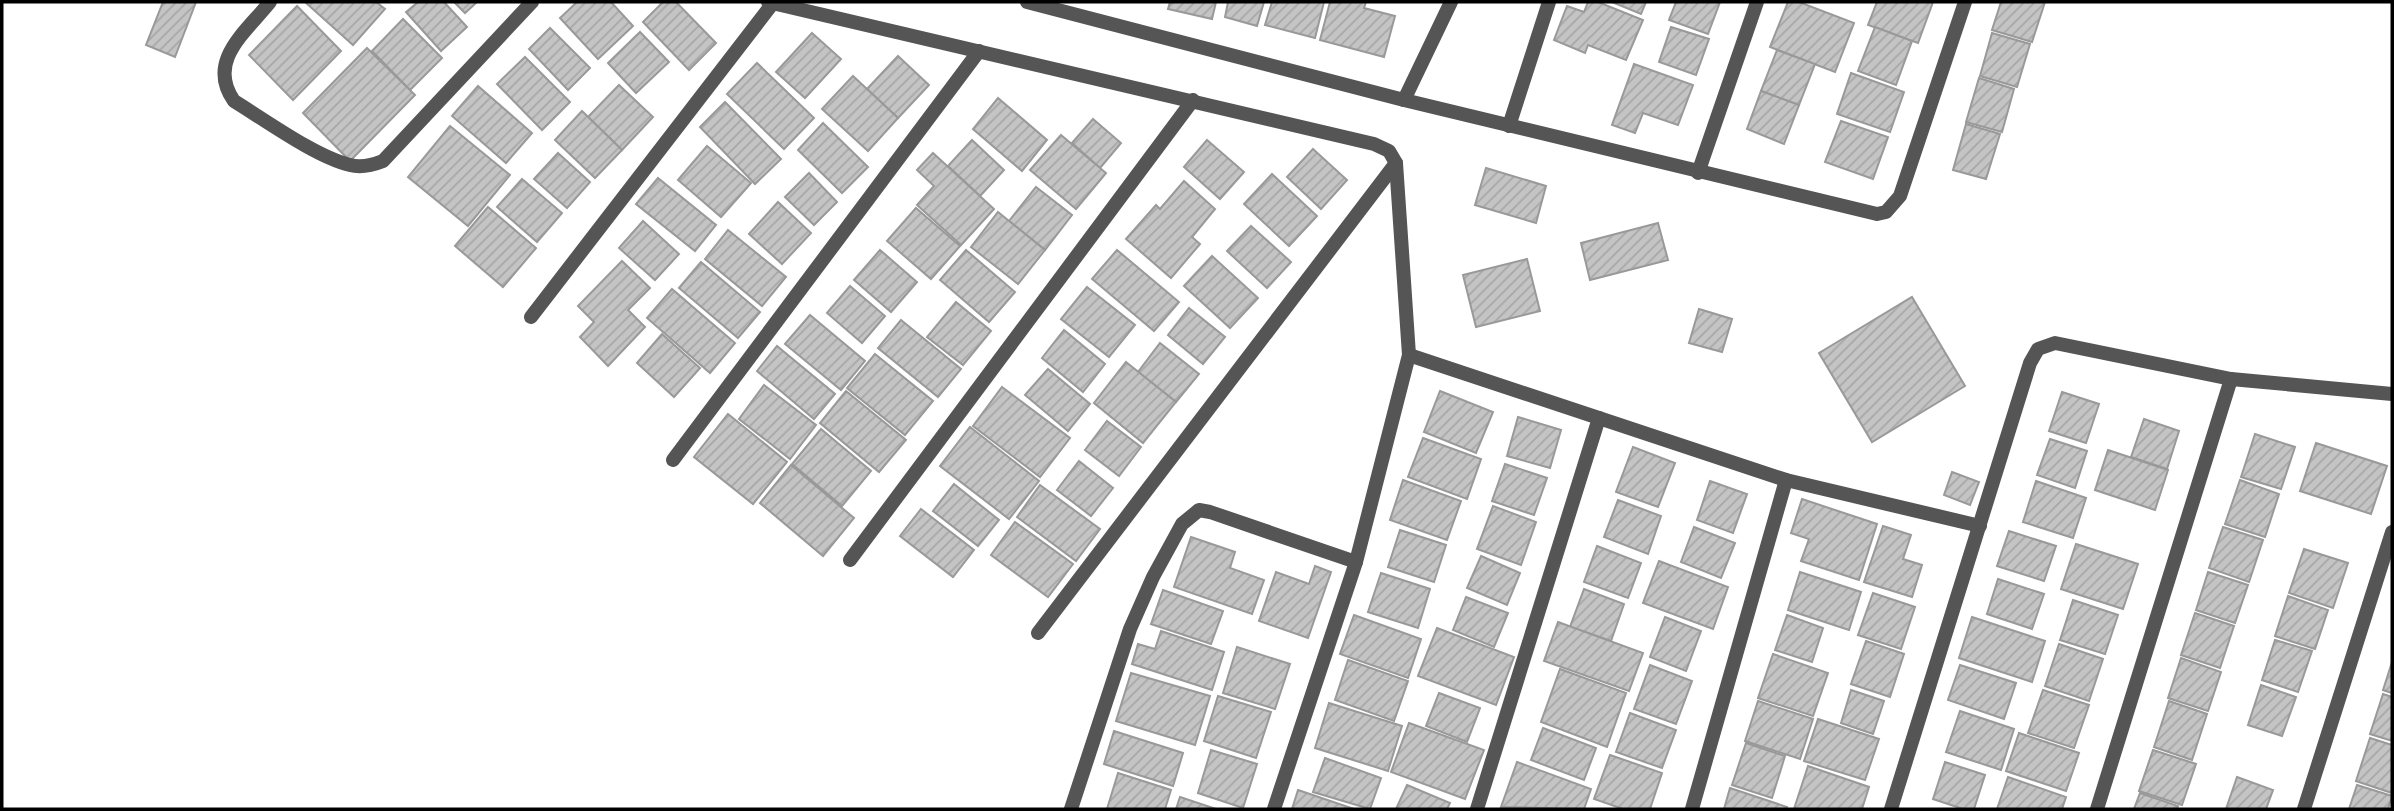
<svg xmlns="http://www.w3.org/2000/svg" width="2394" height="811" viewBox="0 0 2394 811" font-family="'Nunito Sans',sans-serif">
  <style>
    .building { fill: url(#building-hatch); stroke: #999; stroke-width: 2 }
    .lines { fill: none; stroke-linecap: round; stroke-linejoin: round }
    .minor { stroke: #555; stroke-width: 14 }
  </style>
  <defs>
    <pattern id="building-hatch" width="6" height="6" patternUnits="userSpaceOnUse" patternTransform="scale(1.75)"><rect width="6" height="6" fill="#c4c4c4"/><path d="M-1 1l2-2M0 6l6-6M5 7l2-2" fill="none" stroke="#a7a7a7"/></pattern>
  </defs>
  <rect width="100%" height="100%" fill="#fff"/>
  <!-- building -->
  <g class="building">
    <polygon points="163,2 196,2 175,57 146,45"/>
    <polygon points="305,2 376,2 385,9 353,45"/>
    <polygon points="418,2 444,2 467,27 441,51 406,12"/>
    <polygon points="454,2 477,2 465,13"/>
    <polygon points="577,2 611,2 633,26 598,59 560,18"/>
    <polygon points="663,2 676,2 716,43 689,70 643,22"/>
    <polygon points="1170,2 1216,2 1212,19 1168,9"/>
    <polygon points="1228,2 1264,2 1257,26 1225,17"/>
    <polygon points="1272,2 1324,2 1315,38 1265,25"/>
    <polygon points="1330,2 1366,2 1364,8 1395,16 1384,57 1320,40"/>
    <polygon points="1588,2 1598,2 1643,20 1626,60 1588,45 1585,53 1554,40 1567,6 1584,12"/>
    <polygon points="1612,2 1646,2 1641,14"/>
    <polygon points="1676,2 1720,2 1708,34 1669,20"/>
    <polygon points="1788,2 1799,2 1854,23 1835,72 1770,47"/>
    <polygon points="1877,2 1933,2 1918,43 1868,25"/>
    <polygon points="2001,2 2045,2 2032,42 1992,30"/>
    <polygon points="297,6 341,51 293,100 249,55"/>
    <polygon points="403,19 442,58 410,90 372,51"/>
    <polygon points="1671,27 1709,39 1696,75 1659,62"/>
    <polygon points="1875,27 1912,41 1896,85 1858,71"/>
    <polygon points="550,28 590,68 568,90 529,49"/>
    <polygon points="640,32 669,62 636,93 608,63"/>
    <polygon points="812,33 841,59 805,98 776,72"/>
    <polygon points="1992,33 2030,44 2017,87 1980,76"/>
    <polygon points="367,48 415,95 350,161 303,113"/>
    <polygon points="1777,50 1815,64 1799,105 1761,91"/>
    <polygon points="898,56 929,85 898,118 867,89"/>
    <polygon points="525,57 570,102 542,130 497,84"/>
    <polygon points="757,63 814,118 784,149 727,94"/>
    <polygon points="1634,64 1693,85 1678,125 1643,113 1635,133 1612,125"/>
    <polygon points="1851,73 1904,92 1890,132 1837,114"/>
    <polygon points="853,76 898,118 868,151 822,109"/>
    <polygon points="1979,78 2014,89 2002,132 1966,122"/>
    <polygon points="619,85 653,117 622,150 588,117"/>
    <polygon points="478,86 532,133 506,163 452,116"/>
    <polygon points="1761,91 1799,105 1784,144 1747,129"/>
    <polygon points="998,98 1047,140 1022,171 973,129"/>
    <polygon points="725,102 781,159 755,184 700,127"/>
    <polygon points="582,111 622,150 595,178 555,140"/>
    <polygon points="1093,119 1121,143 1100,168 1072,143"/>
    <polygon points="1841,121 1888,137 1873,179 1825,162"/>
    <polygon points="823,123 868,167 842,193 798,150"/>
    <polygon points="1966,124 2000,134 1986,179 1953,170"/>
    <polygon points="450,126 510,175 468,226 408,177"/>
    <polygon points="1061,135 1106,173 1076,209 1030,170"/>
    <polygon points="972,140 1004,170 980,196 948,166"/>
    <polygon points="1207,140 1244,172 1220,199 1184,167"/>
    <polygon points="707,146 751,183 721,217 678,180"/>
    <polygon points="1313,149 1347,180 1321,209 1287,177"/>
    <polygon points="558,153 590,182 567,208 534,179"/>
    <polygon points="933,153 994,209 961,245 917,205 934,186 917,170"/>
    <polygon points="1486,168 1546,186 1536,223 1475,205"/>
    <polygon points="809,173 837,202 814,225 785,197"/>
    <polygon points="1272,174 1317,216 1289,246 1244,204"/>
    <polygon points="658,178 716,225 695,251 636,204"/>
    <polygon points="522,179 562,213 537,242 497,207"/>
    <polygon points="1184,181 1215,209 1192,237 1200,244 1171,278 1126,239 1156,205 1160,209"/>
    <polygon points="1036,187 1072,215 1045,250 1009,221"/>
    <polygon points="778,202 811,233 782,264 749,234"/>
    <polygon points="488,207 536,248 503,287 455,246"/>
    <polygon points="916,208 960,246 931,279 887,241"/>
    <polygon points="998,212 1045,250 1018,284 971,247"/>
    <polygon points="643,221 679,254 655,280 619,248"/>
    <polygon points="1658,223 1668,260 1590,280 1581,243"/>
    <polygon points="1251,226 1291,262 1267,288 1227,251"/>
    <polygon points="728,230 786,277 762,306 705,259"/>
    <polygon points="880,250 917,282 891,312 854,280"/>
    <polygon points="966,250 1015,292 989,322 940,280"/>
    <polygon points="1117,250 1179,302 1154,331 1092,279"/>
    <polygon points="1212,256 1258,298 1230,328 1184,286"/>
    <polygon points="1527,259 1540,311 1476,327 1463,275"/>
    <polygon points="622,261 650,288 628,310 645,327 608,366 580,337 594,322 578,306"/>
    <polygon points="701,262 760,312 738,338 679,288"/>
    <polygon points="850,286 885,316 862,343 827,313"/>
    <polygon points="1087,287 1135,325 1109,357 1061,319"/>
    <polygon points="672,289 735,343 710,373 647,318"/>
    <polygon points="1912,297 1965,386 1872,442 1819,353"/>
    <polygon points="956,302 991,331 963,365 927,337"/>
    <polygon points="1189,308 1225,337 1203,364 1168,335"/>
    <polygon points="1699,309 1732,319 1722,352 1689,343"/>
    <polygon points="810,315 865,361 841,390 785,344"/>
    <polygon points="901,320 961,369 938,397 878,348"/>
    <polygon points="1064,330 1105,364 1083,392 1042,358"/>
    <polygon points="662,334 700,368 674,397 637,363"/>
    <polygon points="1160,343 1199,374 1176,402 1138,372"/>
    <polygon points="777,346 835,394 814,419 757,371"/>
    <polygon points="875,354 933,401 905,435 847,388"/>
    <polygon points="1126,362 1176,402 1143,443 1094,403"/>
    <polygon points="1048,369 1090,404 1068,431 1025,395"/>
    <polygon points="764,385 816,425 790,459 739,419"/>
    <polygon points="1002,387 1070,438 1040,477 973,426"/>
    <polygon points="846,391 906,440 879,472 820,423"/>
    <polygon points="1440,391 1493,412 1476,453 1424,432"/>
    <polygon points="2062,392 2099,404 2086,443 2049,431"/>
    <polygon points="728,414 787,462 753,504 694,457"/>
    <polygon points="1518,417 1561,430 1550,468 1507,456"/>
    <polygon points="2144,419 2179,431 2167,469 2131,457"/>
    <polygon points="1107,421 1141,447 1119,476 1085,450"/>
    <polygon points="970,427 1039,481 1009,519 940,466"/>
    <polygon points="821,429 871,471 842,506 792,464"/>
    <polygon points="2255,434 2295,447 2281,489 2241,477"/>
    <polygon points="1423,438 1481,459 1467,499 1408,477"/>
    <polygon points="2050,439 2087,451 2075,488 2037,475"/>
    <polygon points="2316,443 2387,466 2371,514 2300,491"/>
    <polygon points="1633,447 1675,463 1658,507 1616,492"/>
    <polygon points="2108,450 2168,470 2155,510 2095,490"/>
    <polygon points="1079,461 1113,488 1091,516 1057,490"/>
    <polygon points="1505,464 1547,478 1534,515 1492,501"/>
    <polygon points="791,465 854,518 823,556 760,503"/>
    <polygon points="1952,472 1979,482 1970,505 1944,495"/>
    <polygon points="1403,480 1461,501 1447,540 1390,520"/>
    <polygon points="2240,480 2279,494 2265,537 2225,524"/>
    <polygon points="1710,481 1747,494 1733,533 1697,520"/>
    <polygon points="2036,481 2086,498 2073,538 2023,522"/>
    <polygon points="954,484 999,520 978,546 933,511"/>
    <polygon points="1040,485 1100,529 1076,561 1017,517"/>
    <polygon points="1802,499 1877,524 1859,580 1801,561 1809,539 1791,533"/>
    <polygon points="1618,500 1661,516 1648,554 1604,537"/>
    <polygon points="1493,506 1536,522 1521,565 1477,549"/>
    <polygon points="921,509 974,550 953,577 900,536"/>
    <polygon points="1015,522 1073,564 1048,597 991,555"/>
    <polygon points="1883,526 1911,535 1903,559 1922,565 1912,597 1864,582"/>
    <polygon points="1694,527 1735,543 1721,578 1681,562"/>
    <polygon points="2223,527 2263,540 2249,582 2209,568"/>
    <polygon points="1400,530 1446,545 1434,582 1388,567"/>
    <polygon points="2009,531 2056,546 2044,581 1997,566"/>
    <polygon points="1191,537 1235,552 1230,568 1264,580 1252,614 1174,587"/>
    <polygon points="2076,544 2138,564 2123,609 2061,589"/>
    <polygon points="1597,546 1641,563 1628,598 1584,582"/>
    <polygon points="2304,549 2348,563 2333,608 2289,593"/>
    <polygon points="1481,556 1520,573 1507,605 1467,588"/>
    <polygon points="1659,561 1728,587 1713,629 1643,603"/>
    <polygon points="1315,566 1331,572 1308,638 1259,621 1276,572 1309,584"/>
    <polygon points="1800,572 1861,592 1849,630 1788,610"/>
    <polygon points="2208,572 2248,585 2235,623 2196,610"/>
    <polygon points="1381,573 1430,589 1418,628 1368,612"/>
    <polygon points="1998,579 2044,594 2032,629 1987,614"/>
    <polygon points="1584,589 1624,604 1611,641 1570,627"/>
    <polygon points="1163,590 1223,611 1211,644 1151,624"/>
    <polygon points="1873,593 1915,607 1901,649 1858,635"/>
    <polygon points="2288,596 2328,610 2315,649 2275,636"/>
    <polygon points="1466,597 1508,613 1494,647 1453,630"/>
    <polygon points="2073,600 2118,615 2105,654 2060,640"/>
    <polygon points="2195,613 2234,626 2220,668 2181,655"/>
    <polygon points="1354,615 1421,639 1408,678 1340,654"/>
    <polygon points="1787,615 1823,628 1812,662 1775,650"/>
    <polygon points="1665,617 1701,631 1686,671 1650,657"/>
    <polygon points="1972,617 2045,641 2032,682 1959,658"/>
    <polygon points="1558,622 1643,653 1629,691 1544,661"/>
    <polygon points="1437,628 1514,657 1496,705 1418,676"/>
    <polygon points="1161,631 1224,652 1212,690 1132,664 1138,644 1155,649"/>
    <polygon points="2275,640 2312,651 2298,692 2262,680"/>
    <polygon points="1866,641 1904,654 1890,697 1851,684"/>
    <polygon points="2059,644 2103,659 2089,701 2045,686"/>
    <polygon points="1237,647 1290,664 1275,709 1223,693"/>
    <polygon points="1773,654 1828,673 1813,716 1758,698"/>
    <polygon points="2181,658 2221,672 2208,711 2168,698"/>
    <polygon points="1348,660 1408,681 1394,721 1335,700"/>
    <polygon points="2392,662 2392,693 2383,690"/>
    <polygon points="1650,665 1692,681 1676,724 1634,709"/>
    <polygon points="1960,665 2016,683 2004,719 1948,700"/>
    <polygon points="1560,669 1626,693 1607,747 1541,722"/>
    <polygon points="1131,673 1210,696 1195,745 1116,721"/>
    <polygon points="2261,685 2296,697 2282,736 2248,725"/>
    <polygon points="1851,690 1884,701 1873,734 1841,723"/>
    <polygon points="2043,690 2089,705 2074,748 2028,733"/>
    <polygon points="1439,693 1480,708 1467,742 1426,726"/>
    <polygon points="2383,694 2392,697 2392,741 2370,734"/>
    <polygon points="1218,696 1271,712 1256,758 1204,741"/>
    <polygon points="1758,701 1813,719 1800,759 1745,741"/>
    <polygon points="2169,701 2207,714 2192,760 2154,747"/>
    <polygon points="1329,703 1402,726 1388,771 1315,748"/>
    <polygon points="1960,711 2014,729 2001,770 1946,752"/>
    <polygon points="1630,713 1676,730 1662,768 1616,752"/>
    <polygon points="1818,719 1879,739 1865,780 1804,761"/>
    <polygon points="1409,723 1484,750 1465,799 1391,772"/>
    <polygon points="1543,728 1596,748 1584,780 1531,760"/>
    <polygon points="1114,731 1183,753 1173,786 1104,764"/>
    <polygon points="2019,733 2079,753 2066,791 2006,771"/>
    <polygon points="2370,738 2392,745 2392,793 2356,781"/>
    <polygon points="1746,743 1785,756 1772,798 1732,785"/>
    <polygon points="1211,750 1257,764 1243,808 1198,793"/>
    <polygon points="2153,750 2196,764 2182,805 2139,791"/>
    <polygon points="1610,755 1662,773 1650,809 1623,809 1594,799"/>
    <polygon points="1325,758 1381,778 1370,809 1313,792"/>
    <polygon points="1517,762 1591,789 1584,809 1501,807"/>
    <polygon points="1945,762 1985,775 1974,809 1963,809 1933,799"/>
    <polygon points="1808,766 1869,787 1862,809 1794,809"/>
    <polygon points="1118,773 1171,790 1165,809 1107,809"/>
    <polygon points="2008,777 2066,797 2062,809 1997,809"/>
    <polygon points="2237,777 2273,790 2266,809 2226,809"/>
    <polygon points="1407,785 1450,803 1447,809 1396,809"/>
    <polygon points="2357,785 2392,796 2388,809 2349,809"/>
    <polygon points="1730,788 1787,807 1786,809 1724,809"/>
    <polygon points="1298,790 1354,809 1292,809"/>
    <polygon points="2140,793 2178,806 2177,809 2134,809"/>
    <polygon points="1180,797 1216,809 1176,809"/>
  </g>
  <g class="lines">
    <!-- minor -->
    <g class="minor">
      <path d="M270,2C246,32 206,61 234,101C265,120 316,157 350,165C361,168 373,165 383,161L532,2"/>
      <polyline points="768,2 1374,144 1389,151 1396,163 1409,355 1356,562 1274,809"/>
      <polyline points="1027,2 1404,100 1451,2"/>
      <polyline points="1404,100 1877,214 1886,212 1900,196 1965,2"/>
      <polyline points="1509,126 1549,2"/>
      <polyline points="1698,173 1757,2"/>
      <polyline points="531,317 773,3"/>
      <polyline points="1409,355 1786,480 1980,526"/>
      <polyline points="673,460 979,51"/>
      <polyline points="850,560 1193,100"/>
      <polyline points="1038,633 1396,163"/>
      <polyline points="1071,809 1130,629 1153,577 1182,524 1199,510 1210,512 1356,562"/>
      <polyline points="1477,809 1599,418"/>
      <polyline points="1692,809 1786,480"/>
      <polyline points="1891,809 2030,363 2038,349 2055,343 2231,379 2392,394"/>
      <polyline points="2097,809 2231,379"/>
      <polyline points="2304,809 2392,532"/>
    </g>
  </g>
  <!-- border -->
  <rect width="2394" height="811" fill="none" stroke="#000000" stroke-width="7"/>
</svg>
